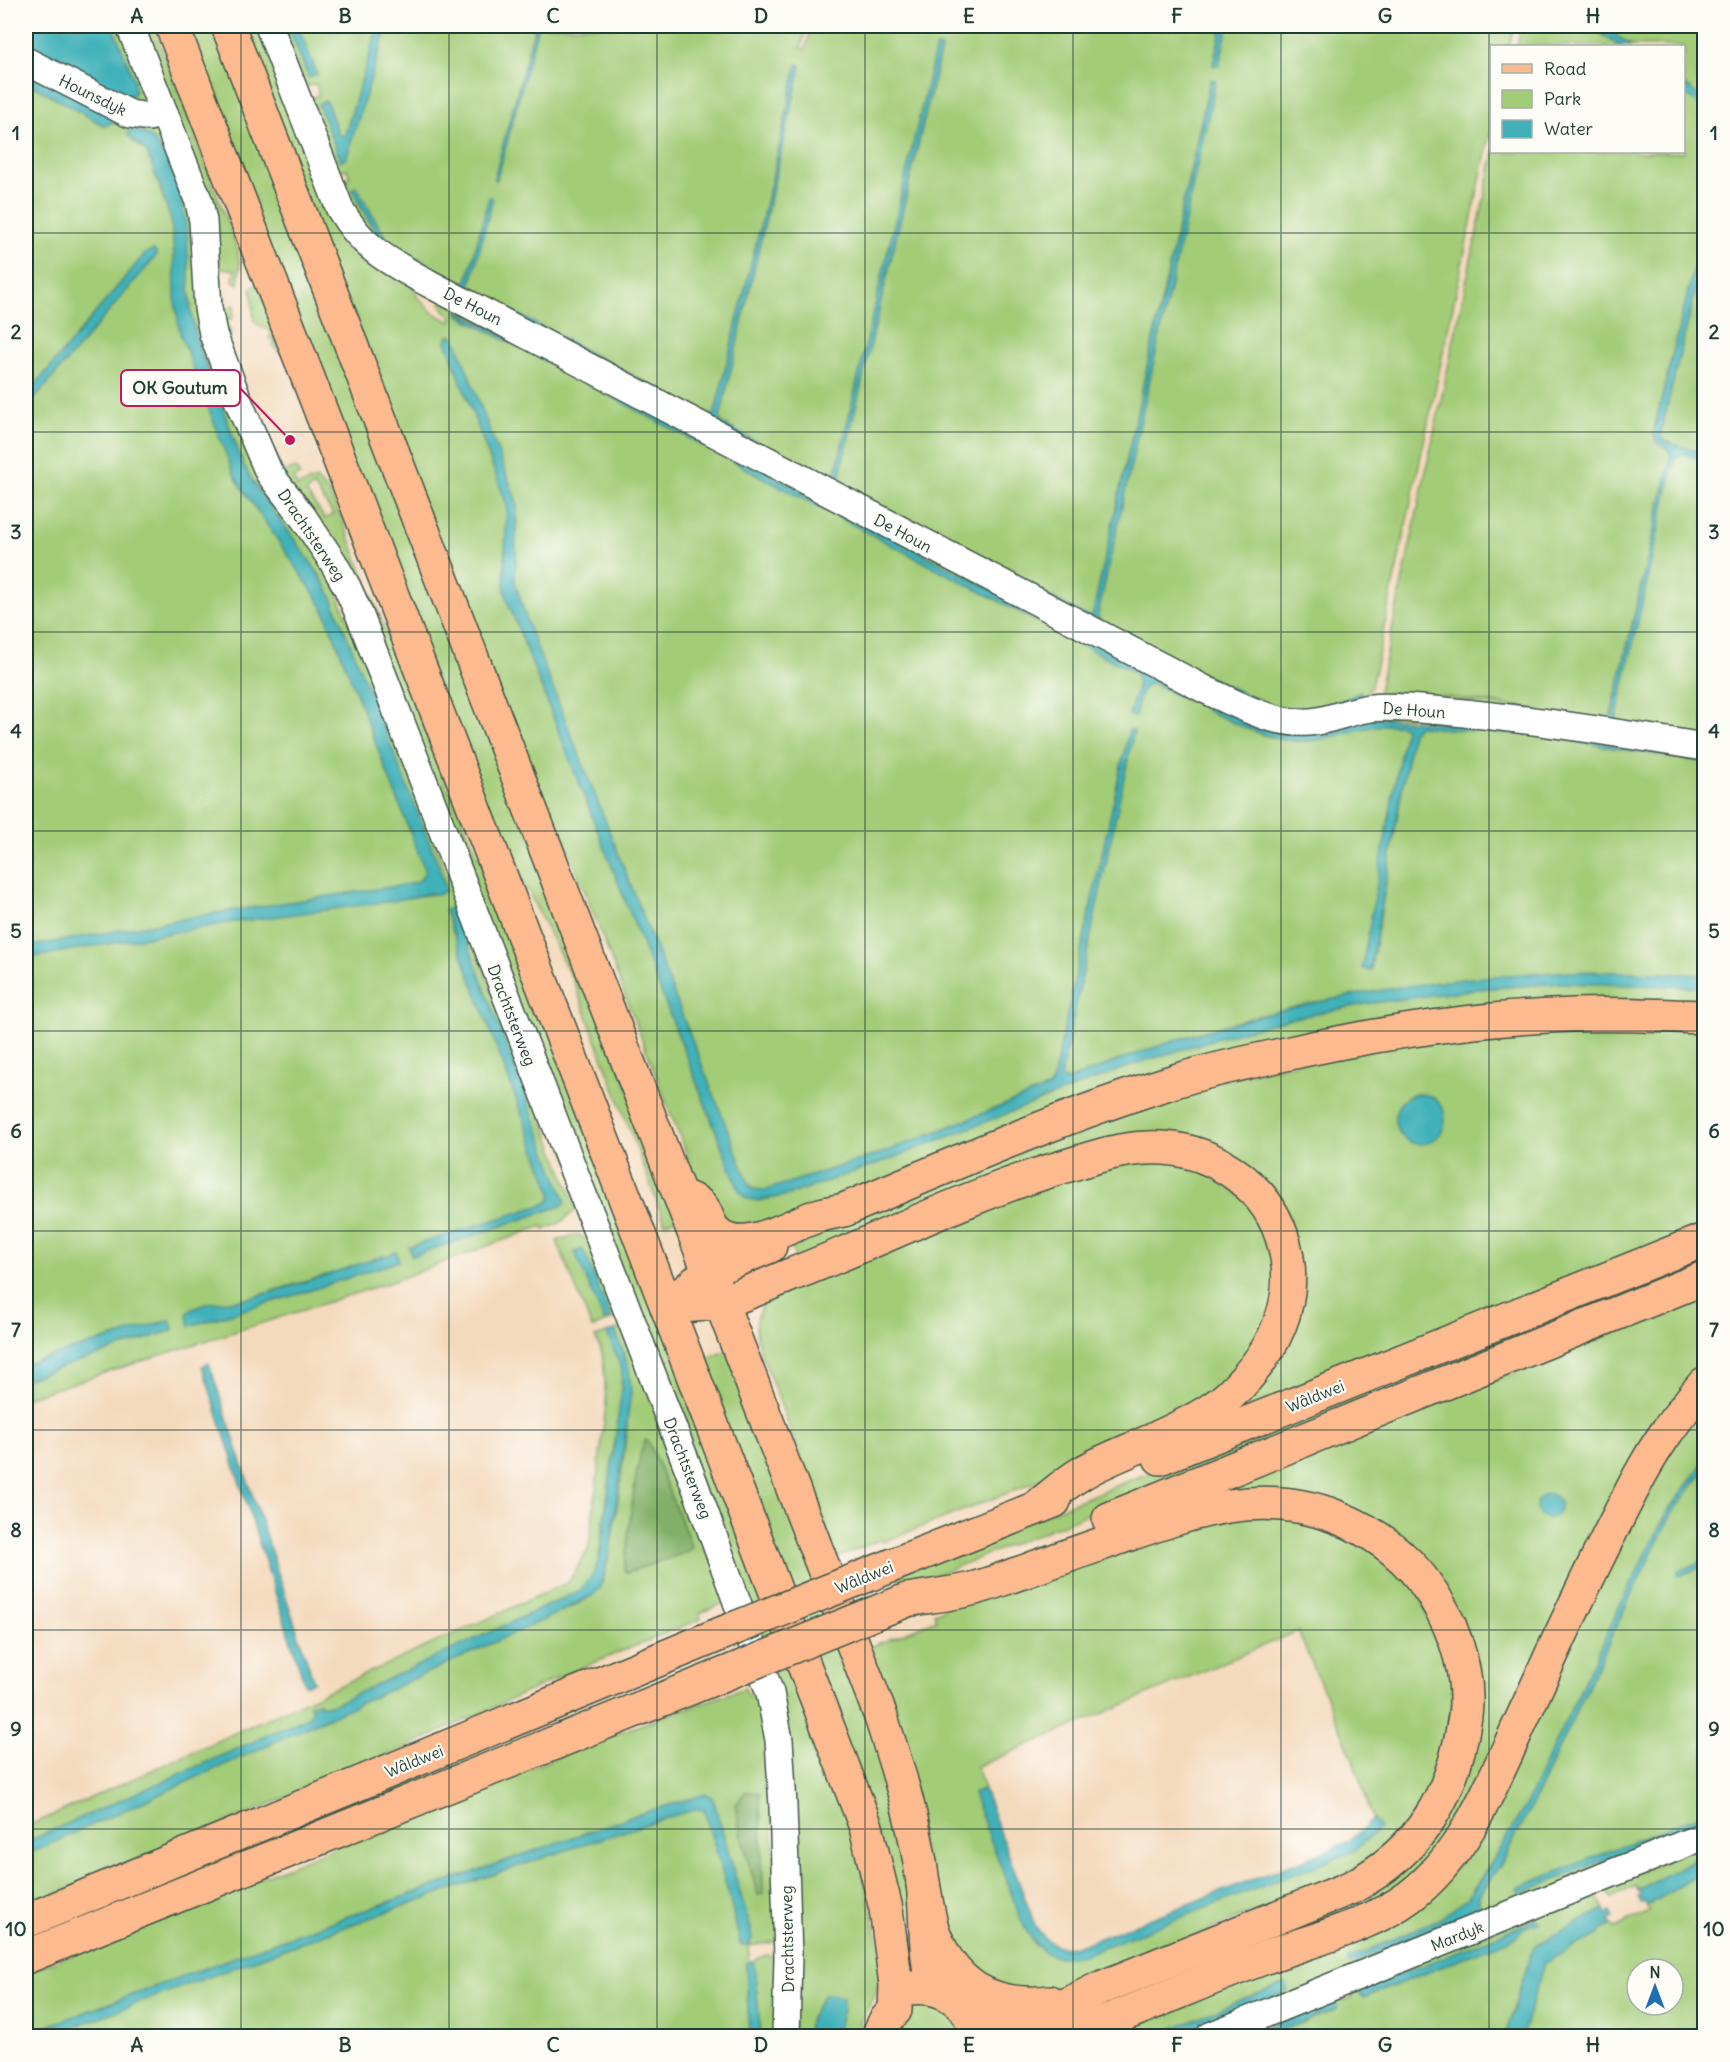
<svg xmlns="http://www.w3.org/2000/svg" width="1730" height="2062" viewBox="0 0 1730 2062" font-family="Delius,sans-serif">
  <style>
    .green { fill: #a3cc77; stroke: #618456; stroke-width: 1.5; fill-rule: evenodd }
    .forest { fill: #82b068; stroke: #50764e; stroke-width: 1.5 }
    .water { fill: #41b1b9; stroke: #307776; stroke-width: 1.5 }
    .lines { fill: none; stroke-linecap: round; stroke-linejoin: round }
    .minor-casing { stroke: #3f5549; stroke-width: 30 }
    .major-casing { stroke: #3f5549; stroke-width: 36 }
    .highway-casing { stroke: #3f5549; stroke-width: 36 }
    .minor { stroke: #fff; stroke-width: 27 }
    .major { stroke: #fcba8e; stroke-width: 33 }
    .highway { stroke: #fcba8e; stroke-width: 33 }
    .highway-bridge-casing { stroke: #3f5549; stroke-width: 36; stroke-linecap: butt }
    .highway-bridge { stroke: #fcba8e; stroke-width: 33 }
    .grid { fill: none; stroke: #1f3d34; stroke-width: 1.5; stroke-opacity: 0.55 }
    .labels { text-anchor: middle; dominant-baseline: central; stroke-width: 4.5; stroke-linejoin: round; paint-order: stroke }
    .street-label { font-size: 16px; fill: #1f3d34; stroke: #fdfcf7 }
    .leader { fill: none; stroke: #c2185b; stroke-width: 2 }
    .callout-dot { fill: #c2185b; stroke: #fdfcf7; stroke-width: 2 }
    .callout { fill: #fdfcf7; stroke: #c2185b; stroke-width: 2 }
    .callout-label { font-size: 18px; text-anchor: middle; font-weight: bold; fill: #1f3d34 }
    .neatline { fill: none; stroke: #1f3d34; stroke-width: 2 }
    .grid-label { font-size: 20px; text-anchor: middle; font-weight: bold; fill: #1f3d34 }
  </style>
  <rect width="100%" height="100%" fill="#fdfcf7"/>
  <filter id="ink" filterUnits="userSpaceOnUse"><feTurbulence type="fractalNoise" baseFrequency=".0167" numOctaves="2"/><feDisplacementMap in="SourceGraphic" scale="12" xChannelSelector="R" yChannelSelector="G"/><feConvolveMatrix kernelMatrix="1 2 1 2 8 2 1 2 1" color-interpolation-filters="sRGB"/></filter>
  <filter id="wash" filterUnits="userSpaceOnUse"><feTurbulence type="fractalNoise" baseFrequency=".008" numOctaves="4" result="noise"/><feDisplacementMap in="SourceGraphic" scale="24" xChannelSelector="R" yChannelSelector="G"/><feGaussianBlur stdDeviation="1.35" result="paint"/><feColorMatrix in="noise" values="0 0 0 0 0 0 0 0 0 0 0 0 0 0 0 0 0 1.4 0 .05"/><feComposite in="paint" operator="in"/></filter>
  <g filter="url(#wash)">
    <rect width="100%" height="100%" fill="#f4dabd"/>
    <!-- green -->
    <g class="green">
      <polygon points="113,26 121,26 149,109 43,62 134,80"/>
      <polygon points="139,26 153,26 238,250 240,266 238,284 233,281 235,270 221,268 219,286 225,302 219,304 221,310 235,305 232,319 228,318 226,329 231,330 228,347"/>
      <polygon points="183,26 217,26 678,1218 665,1223 576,987 481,797"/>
      <path d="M238,26H263L324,183L335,211L346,229L372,256L410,281L417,296L432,312L450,322L452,317L446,313L440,303L453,299L1107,643L1238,709L1283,725L1310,726L1371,712H1406L1581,731L1704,750V756L1562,733L1528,728L1486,726V732L1528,734L1704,762V975C1656,973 1608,970 1559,972C1445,977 1329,995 1219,1027C1190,1035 1161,1045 1133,1055C1110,1063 1088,1073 1065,1081L1061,1076L1133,731L1129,730L1054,1076L1050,1087L882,1153L766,1190H756L749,1184L529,628L515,582L517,503L455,338L453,336H448L446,341L507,505L504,584L507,600L739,1190L746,1198L758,1201L788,1195L885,1161L1135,1064L1221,1037L1288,1019L1365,1004L1478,989L1560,983L1704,987V1003C1609,999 1514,999 1420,1012C1189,1046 976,1144 763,1231C738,1235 717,1226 705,1202L565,840L539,790L488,672ZM459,310L1190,693L1188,701L1153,683C1139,685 1138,705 1135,717L1130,715L1138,684L1136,673L773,483L464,318L458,314L457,311ZM1207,702L1236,715L1282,731L1311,732L1372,718L1389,717L1417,718L1473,725L1472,731L1418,726L1412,732L1371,970L1363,968L1405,728C1392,717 1334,737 1315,740C1276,746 1239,725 1205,710Z"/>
      <path d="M275,26H288L309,77L317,74L298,26H378L345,135L342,136L338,133L326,101L318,104L341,161L346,159L387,26H535L494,179L496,180L538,26H807L801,48L805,50L812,26H941L940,30L945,32L947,26H1222L1213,65L1218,66L1228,26H1514L1509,46H1492L1491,129L1376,665L1371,686L1366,695L1356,705L1347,710L1323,716L1298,718L1284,717L1257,709L1208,687L1110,637L391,258C363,239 349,219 337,188L340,183L350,177L347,169L332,173L305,103L319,94L316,84L299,88ZM936,47L941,49L840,474L841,485L1084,615L1092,617L1210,80H1215L1098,614L1099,622L1205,676L1274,707L1290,710L1309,709L1337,703L1361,692L1362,695C1328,720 1290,719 1252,704L1082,620L702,419L482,300L484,296L704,414L714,416L775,166L797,65L801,66L720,417L722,423L727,426L829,481L834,480ZM356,187L382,232L394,246L462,284L467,281L489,198H492L470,287L472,290L470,293C444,282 393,257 377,234C367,221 360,205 352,190Z"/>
      <polygon points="1521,26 1589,26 1620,46 1517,46"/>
      <polygon points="1602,26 1704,26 1704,100 1684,84 1684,46 1632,46"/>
      <path d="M26,82L105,126L114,119L157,126L186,185L200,293L327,566L577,1209L560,1223L544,1230L542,1226L388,1283L26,1398V1379L173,1330L169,1320L26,1364V958L227,923L435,894L445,884L331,596L320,575L253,482L243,462L198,341L192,319L182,208L166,159L132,141L147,152L171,220L180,333L232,470L238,482L322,605L425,870C422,882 415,883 404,885L222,912L26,947V409L156,256V253L154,250L149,251L143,256L26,396ZM445,911L566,1202L561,1206L412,1256L409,1247L545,1204L550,1200L552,1194ZM399,1261L305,1292L191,1325L229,1301L247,1299L298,1283Z"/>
      <path d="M1684,93L1704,109V226L1654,430C1653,449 1669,442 1671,457L1610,719L1613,725L1675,457L1685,454L1704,460V743L1378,695L1494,152H1684ZM1386,693H1418L1538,709Z"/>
      <polygon points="1704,256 1704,453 1666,442 1661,438 1661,431"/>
      <polygon points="262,283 281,354 273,346 275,340 269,338 272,332 257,324 254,320 251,287"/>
      <path d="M296,468L300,475L294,478L297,487L316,479L329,493L342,519L432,751L511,930L845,1798L884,1965L874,1998L862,2018L857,2036H836L843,2009L824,1995L810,2018L806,2036H794L785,1739L358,597L277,471L284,473ZM314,486L333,514L325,519L306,492Z"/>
      <path d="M1704,1025V1226L1200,1428L1244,1391L1291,1246L1183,1138L797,1261L789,1243L1174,1092L1411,1035ZM1417,1094L1434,1098L1440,1104L1431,1142C1412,1147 1397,1136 1395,1117L1409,1096Z"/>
      <path d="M1187,1160L1257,1208L1282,1287L1246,1370L1114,1451L883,1542L882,1539L836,1558L824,1519L759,1347C754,1329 755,1316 766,1300L1103,1161Z"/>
      <path d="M574,1235L581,1236L591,1243L621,1316L592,1328L557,1241ZM583,1250L611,1318V1319L575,1252Z"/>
      <polygon points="1704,1252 1704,1265 1533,1336 903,1588 897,1573"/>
      <polygon points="1704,1293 1704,1375 1466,1818 1397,1890 1072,2026 1032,2036 1417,1844 1466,1659 1350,1515 1179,1507 1621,1330"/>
      <path d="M625,1325L731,1600L700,1613L701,1619L566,1674L405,1748L26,1906V1855L543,1620C559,1612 588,1602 599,1589C612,1571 634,1394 629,1369C626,1356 619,1342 615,1330ZM646,1440L650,1445L692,1548L627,1573L624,1570L639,1462Z"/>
      <polygon points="607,1333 622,1370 621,1396 597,1569 589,1581 579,1591 332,1705 310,1705 312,1711 310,1715 304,1719 26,1842 26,1827 569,1582 589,1548 606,1404 604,1369 602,1353 595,1337"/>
      <polygon points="729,1350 888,1766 921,1955 904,1956 699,1362"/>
      <polygon points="1704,1394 1704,1461 1668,1511 1626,1593 1524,1809 1498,1853 1466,1899 1442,1918 1348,1960 1479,1910 1479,1896 1505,1857 1529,1811 1633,1591 1672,1513 1704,1470 1704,1561 1677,1572 1679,1576 1704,1566 1704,1813 1517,1889 1704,1820 1704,1831 1197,2036 1175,2036 1287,1991 1284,1983 1153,2036 1096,2036 1409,1902 1596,1575"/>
      <path d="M1209,1515L1319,1517L1409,1574L1456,1679L1442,1775L1382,1858L1069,1989L1033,1999L956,1963L865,1649L937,1620L934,1613L1018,1579ZM1298,1631L1353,1759L1373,1820L1379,1828L1354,1851L1083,1955L1035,1946L973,1794L984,1789L976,1767Z"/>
      <path d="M745,1688L748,1696L761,1692L764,1699L780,1941L748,1946L750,1962L767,1955L780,1958V2036H759L760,2026L754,1964L750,1962L746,1964L749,2036H49C263,1957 477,1875 696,1809L704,1810L729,1895L741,1946L751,1930L714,1802L711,1796L706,1794L636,1815L275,1942L26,2034V1973L609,1736ZM758,1793L761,1819L763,1894L758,1895L740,1832L736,1805Z"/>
      <polygon points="1704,1841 1704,1854 1638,1890 1635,1886 1611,1898 1606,1889"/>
      <path d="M1704,1871V2036H1522L1544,1963L1612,1925L1615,1928L1649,1911L1647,1906ZM1637,1969H1673V2005H1637Z"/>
      <path d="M1594,1892L1604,1909L1536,1945L1531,1954L1505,2036H1268L1337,2009L1333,2001L1340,1996L1343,2001L1352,1997L1348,1987ZM1523,1929L1517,1937L1363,1998L1359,1994V1991Z"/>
      <polygon points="909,2001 947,2007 963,2036 890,2036 901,2021 911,2015"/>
    </g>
    <!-- forest -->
    <g class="forest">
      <path d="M646,1440L650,1445L692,1548L684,1553L627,1573L624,1570C627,1549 636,1450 646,1440Z"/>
      <polygon points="745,1792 759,1793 761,1819 763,1894 758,1895 740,1832 736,1805"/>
    </g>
    <!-- water -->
    <g class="water">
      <polygon points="26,26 113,26 134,80 135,92 133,95 120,96 26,52"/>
      <polygon points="288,26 298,26 317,74 309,78"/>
      <polygon points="378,26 387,26 346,159 341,161 318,104 326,101 338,133 342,136 345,135"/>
      <polygon points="535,26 538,26 497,180 494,179"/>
      <polygon points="1222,26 1228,26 1219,66 1213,65"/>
      <polygon points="1589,26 1602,26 1632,46 1620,46"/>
      <path d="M936,47L941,48L840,474L841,485L1084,615L1092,617L1211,79L1216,81L1098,614L1099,622L1205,676L1274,707L1290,710L1323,707L1337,703L1361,692L1362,695C1328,720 1290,719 1252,704L1082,620L702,419L482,299L484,296L704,414L714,416L775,166L797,64L801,66L720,417L722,423L727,426L829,481L834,480Z"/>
      <polygon points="26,70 114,119 113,122 105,126 26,82"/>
      <polygon points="1684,84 1704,100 1704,109 1684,93"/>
      <path d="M132,129C140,132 150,134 155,142C172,162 184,205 187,231C190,260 187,289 192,318C197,347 211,376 221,404C231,430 238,460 254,484C279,522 310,556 331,596L439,866L446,891L437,895L430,893L393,901L227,923L26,958V947L222,912L404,885C415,883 422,882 425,870L322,605L238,482L232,470L180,333L175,302L174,251L171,220L159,182L147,152L128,135L129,131Z"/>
      <polygon points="357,187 382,232 394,246 462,284 467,281 489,197 493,198 470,287 472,290 470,293 391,250 377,235 352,189"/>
      <path d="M1704,226V256L1661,431V438L1666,442L1704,453V460L1685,454L1675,457L1615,724L1608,720L1611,718L1671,457L1668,449C1658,444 1653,441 1654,430Z"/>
      <polygon points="154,250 156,253 156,256 26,409 26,396 143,256 149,251"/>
      <path d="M457,311L1190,693L1188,701L1153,683C1139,685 1138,705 1135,717L1129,715L1138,684L1136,673L773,483L464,318L458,314Z"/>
      <path d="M449,335L455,338L517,503L515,582L529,628L749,1184L752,1189L766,1190L882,1153L1050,1087L1054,1076L1129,730L1134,731L1061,1076L1065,1081C1088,1074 1110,1063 1133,1055C1161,1045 1190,1035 1219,1027C1329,995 1445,977 1559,972C1608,970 1656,973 1704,975V987L1561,983L1478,989L1365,1004L1288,1019L1221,1037L1135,1064L885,1161L788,1195L758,1201L746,1198L739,1190L507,600L504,584L507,505L446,341Z"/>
      <path d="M1207,702L1372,718L1473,725V731L1418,726L1412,732L1370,971L1362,968L1405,728C1392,717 1333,737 1315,740C1276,746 1239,725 1205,709Z"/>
      <polygon points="1486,726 1704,756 1704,762 1528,734 1485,732"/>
      <polygon points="454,907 566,1202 561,1206 412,1256 409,1247 545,1204 550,1200 552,1194 445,910"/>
      <circle cx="1420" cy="1119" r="25"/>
      <polygon points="583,1249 611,1318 604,1321 575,1252"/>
      <path d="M396,1252L399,1261L305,1292L190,1326L187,1313C206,1298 227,1304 249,1298C298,1286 347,1267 396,1252Z"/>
      <polygon points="170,1320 173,1330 26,1379 26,1364"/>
      <path d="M615,1330L629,1369L631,1392L610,1551L600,1588L592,1596L543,1620L26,1855V1842L304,1719C311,1715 313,1713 310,1705L319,1702L321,1705H332L579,1591C592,1579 597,1569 601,1551L621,1395L622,1370L607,1333Z"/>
      <polygon points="209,1363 314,1682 305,1685 202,1366"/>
      <polygon points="1704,1461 1704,1470 1672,1513 1633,1591 1529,1811 1505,1857 1479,1896 1479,1910 1444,1922 1350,1965 1347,1960 1441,1918 1466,1899 1483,1877 1524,1808 1626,1593 1668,1511"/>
      <circle cx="1548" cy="1506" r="12"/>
      <polygon points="1704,1561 1704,1566 1678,1576 1677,1571"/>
      <path d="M984,1789L1035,1925C1047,1945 1058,1950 1081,1945L1332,1849L1349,1841L1373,1820L1380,1828L1354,1851L1083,1955C1052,1962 1040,1954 1024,1927L973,1794Z"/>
      <path d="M706,1794L711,1796L714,1802L751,1930L752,1939L748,1946H741L729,1895L704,1810L696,1809C477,1875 263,1957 49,2036H26V2034L275,1942L636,1815Z"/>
      <polygon points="1704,1813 1704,1820 1520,1894 1517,1888"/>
      <polygon points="1704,1854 1704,1871 1647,1906 1644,1902 1641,1903 1638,1897 1641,1895 1638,1890"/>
      <polygon points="1604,1909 1606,1914 1610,1912 1613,1917 1609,1920 1612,1925 1601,1930 1600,1934 1544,1963 1522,2036 1505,2036 1531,1954 1536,1945"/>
      <polygon points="1537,1919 1540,1922 1523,1929 1517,1937 1363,1998 1359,1991"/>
      <polygon points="750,1962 754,1963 760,2026 759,2036 749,2036 746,1964"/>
      <polygon points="1285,1983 1288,1991 1175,2036 1153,2036"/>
      <polygon points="824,1994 834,1994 843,1998 843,2009 836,2036 806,2036 810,2018"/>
      <polygon points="1333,2001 1337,2004 1337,2009 1268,2036 1242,2036"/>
    </g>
  </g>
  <g filter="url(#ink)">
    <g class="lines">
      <defs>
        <g id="minor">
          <polyline points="130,26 199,202 203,221 208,308 213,334 239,403 269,473 303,517 333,562 347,587 360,616 694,1483 770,1693 779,1740 783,1806 788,1956 786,2036"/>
          <path d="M269,26L340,209C364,250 390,262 430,284L1206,690C1239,705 1273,725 1309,722C1330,721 1350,710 1371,708C1383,706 1396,708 1407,708C1507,715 1606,731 1704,747"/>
          <polyline points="26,61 130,114 149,117 164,113"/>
          <polyline points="1210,2036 1704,1836"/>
        </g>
        <g id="major">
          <polyline points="172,26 642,1242 866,1827 886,1909 896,1985 895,2010 885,2021 878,2036"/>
          <path d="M228,26L880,1714C898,1769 916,1826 923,1883C927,1918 924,1954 934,1988"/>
          <path d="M912,1988C944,1984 972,2004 976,2036"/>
        </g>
        <g id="highway">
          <path d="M680,1195C686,1198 697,1201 701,1206C708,1214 708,1226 717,1233C743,1256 790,1225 817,1216C826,1213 835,1212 844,1210C953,1164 1062,1116 1175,1081C1206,1071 1239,1064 1272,1057C1371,1034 1471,1018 1573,1015C1616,1013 1661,1016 1704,1017"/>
          <path d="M667,1307C685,1305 705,1306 722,1301C746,1295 770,1283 793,1274C881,1240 966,1196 1056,1169C1086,1160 1115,1149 1147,1148C1206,1145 1263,1180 1282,1237C1302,1299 1275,1351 1231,1394C1212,1412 1185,1425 1161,1436C1136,1449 1107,1458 1082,1473C1065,1483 1050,1497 1034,1509"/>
          <polyline points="667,1307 709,1271 770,1246"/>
          <polyline points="1160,1458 1704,1240"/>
          <polyline points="1109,1519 1704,1278"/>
          <polyline points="893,1565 1054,1501"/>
          <path d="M907,1600C930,1596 953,1594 975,1588C991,1584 1007,1577 1023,1572C1058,1559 1093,1547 1127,1535C1198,1510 1263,1488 1337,1517C1370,1530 1400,1551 1422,1579C1450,1615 1471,1669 1465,1716C1454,1794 1421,1851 1350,1888L1098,1989L1046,2015L1017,2024L995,2026L973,2023"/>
          <path d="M923,1883C926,1898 928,1914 932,1928C951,1985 991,2009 1050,2002"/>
          <polyline points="26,1921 723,1633"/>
          <polyline points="26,1957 737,1669"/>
          <path d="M1068,2036C1135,2012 1199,1982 1266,1957C1311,1940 1370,1926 1409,1897C1470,1851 1496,1773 1528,1706C1555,1647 1582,1588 1611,1531C1628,1498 1644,1464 1666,1433C1678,1416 1691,1400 1704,1384"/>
        </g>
      </defs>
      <!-- minor casing -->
      <use href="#minor" class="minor-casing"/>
      <!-- major casing -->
      <use href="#major" class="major-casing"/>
      <!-- highway casing -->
      <use href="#highway" class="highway-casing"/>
      <!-- minor -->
      <use href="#minor" class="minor"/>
      <!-- major -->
      <use href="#major" class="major"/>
      <!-- highway -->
      <use href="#highway" class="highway"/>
      <defs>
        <g id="highway-bridge">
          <polyline points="723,1633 893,1565"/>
          <polyline points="737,1669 907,1600"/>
        </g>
      </defs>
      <!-- highway-bridge casing -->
      <use href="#highway-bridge" class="highway-bridge-casing"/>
      <!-- highway-bridge -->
      <use href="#highway-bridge" class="highway-bridge"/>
    </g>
  </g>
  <!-- grid -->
  <path class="grid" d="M241,26V2036M449,26V2036M657,26V2036M865,26V2036M1073,26V2036M1281,26V2036M1489,26V2036M26,233H1704M26,432H1704M26,632H1704M26,831H1704M26,1031H1704M26,1231H1704M26,1430H1704M26,1630H1704M26,1829H1704"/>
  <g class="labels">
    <!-- street labels -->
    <g class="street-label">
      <text transform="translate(93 95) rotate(26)">Hounsdyk</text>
      <text transform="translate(473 306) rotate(27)">De Houn</text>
      <text transform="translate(903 533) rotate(28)">De Houn</text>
      <text transform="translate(312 535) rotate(56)">Drachtsterweg</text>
      <text transform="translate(1414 710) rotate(4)">De Houn</text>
      <text transform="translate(512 1015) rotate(69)">Drachtsterweg</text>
      <text transform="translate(1315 1396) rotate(-22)">Wâldwei</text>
      <text transform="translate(688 1468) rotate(69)">Drachtsterweg</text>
      <text transform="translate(864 1577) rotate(-22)">Wâldwei</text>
      <text transform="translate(414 1761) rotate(-22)">Wâldwei</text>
      <text transform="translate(1457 1936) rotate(-22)">Mardyk</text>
      <text transform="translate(787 1939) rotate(-91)">Drachtsterweg</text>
    </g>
  </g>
  <!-- callouts -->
  <path class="leader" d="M290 440L240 388"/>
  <circle class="callout-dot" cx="290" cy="440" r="6"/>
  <rect class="callout" x="121" y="370" width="119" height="36" rx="6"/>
  <g class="callout-label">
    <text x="180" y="394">OK Goutum</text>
  </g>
  <!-- margin -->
  <rect width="1730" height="2062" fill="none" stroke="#fdfcf7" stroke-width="66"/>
  <!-- legend -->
  <rect x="1490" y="45" width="195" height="108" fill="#fdfcf7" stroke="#a4b0a9" stroke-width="1.5"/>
  <rect x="1502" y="64" width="30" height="9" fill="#fcba8e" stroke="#a4b0a9" stroke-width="1.5"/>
  <text x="1544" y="75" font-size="18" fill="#1f3d34">Road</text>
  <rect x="1502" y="90" width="30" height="18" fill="#a3cc77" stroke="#a4b0a9" stroke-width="1.5"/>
  <text x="1544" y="105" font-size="18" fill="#1f3d34">Park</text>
  <rect x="1502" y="120" width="30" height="18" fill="#41b1b9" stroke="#a4b0a9" stroke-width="1.5"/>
  <text x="1544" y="135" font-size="18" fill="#1f3d34">Water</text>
  <!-- north arrow -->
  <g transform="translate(1655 1987)"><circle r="28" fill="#fdfcf7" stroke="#a4b0a9" stroke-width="1.5"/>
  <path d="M0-4.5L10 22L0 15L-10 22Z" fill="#1f6fb2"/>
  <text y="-9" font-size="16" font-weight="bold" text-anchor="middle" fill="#1f3d34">N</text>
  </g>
  <rect x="33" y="33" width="1664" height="1996" class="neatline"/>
  <g class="grid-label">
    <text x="137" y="23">A</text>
    <text x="345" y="23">B</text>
    <text x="553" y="23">C</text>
    <text x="761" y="23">D</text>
    <text x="969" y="23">E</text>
    <text x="1177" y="23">F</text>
    <text x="1385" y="23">G</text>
    <text x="1593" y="23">H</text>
    <text x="16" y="140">1</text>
    <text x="1714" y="140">1</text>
    <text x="16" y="339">2</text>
    <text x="1714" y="339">2</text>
    <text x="16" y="539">3</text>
    <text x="1714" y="539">3</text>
    <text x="16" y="738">4</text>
    <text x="1714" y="738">4</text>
    <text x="16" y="938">5</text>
    <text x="1714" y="938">5</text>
    <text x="16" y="1138">6</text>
    <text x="1714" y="1138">6</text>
    <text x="16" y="1337">7</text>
    <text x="1714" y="1337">7</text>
    <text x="16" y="1537">8</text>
    <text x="1714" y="1537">8</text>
    <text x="16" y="1736">9</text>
    <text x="1714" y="1736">9</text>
    <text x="16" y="1936">10</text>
    <text x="1714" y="1936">10</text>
    <text x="137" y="2052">A</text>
    <text x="345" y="2052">B</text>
    <text x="553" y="2052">C</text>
    <text x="761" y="2052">D</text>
    <text x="969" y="2052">E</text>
    <text x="1177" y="2052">F</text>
    <text x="1385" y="2052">G</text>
    <text x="1593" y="2052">H</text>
  </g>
</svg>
